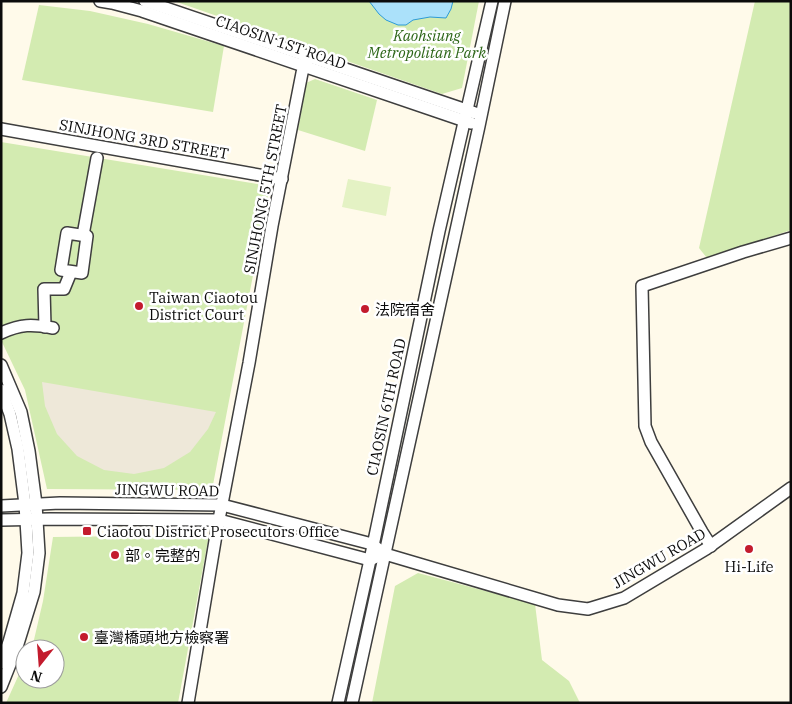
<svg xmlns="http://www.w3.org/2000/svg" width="792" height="704" viewBox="0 0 792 704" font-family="'IBM Plex Serif','Noto Sans TC',serif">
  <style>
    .green { fill: #d3ebb1 }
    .pitch { fill: #e4f2c4 }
    .plaza { fill: #eee8d9 }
    .water { fill: #abe1fa; stroke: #2d9bd6 }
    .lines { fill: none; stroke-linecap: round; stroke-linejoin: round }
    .minor-casing { stroke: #3e3e3e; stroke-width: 14 }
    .minor { stroke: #fff; stroke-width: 11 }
    .poi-dot { fill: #c31b2d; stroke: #fff; stroke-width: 2 }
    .labels { text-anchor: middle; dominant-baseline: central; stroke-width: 5; stroke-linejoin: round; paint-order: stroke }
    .park-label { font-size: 15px; font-style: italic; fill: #2d6618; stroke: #fff }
    .street-label { font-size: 15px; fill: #0b0b0b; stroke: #fff }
    .poi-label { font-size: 15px; fill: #0b0b0b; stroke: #fff; text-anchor: start }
  </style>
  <rect width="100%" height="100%" fill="#fffaea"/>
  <!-- green -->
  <g class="green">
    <polygon points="174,1 479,1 462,88 442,94"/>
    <polygon points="755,1 791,1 791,230 707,258 699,248"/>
    <polygon points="39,5 90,11 148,24 224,46 213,112 22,80"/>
    <polygon points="315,79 377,100 365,151 298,130 306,83"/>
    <polygon points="1,142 270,186 212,490 47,489 25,390 1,340"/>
    <polygon points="209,535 178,703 6,703 25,661 25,679 55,679 55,649 31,649 33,644 43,601 53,537"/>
    <polygon points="418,573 535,604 542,660 569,681 580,703 372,703 395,586"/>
  </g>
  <!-- pitch -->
  <polygon class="pitch" points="348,179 391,187 386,216 342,207"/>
  <!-- plaza -->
  <polygon class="plaza" points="42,382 216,412 208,429 190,452 164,468 134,474 104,470 77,456 57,434 45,406"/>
  <!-- water -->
  <polygon class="water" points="369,1 453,1 451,9 446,18 430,17 413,20 406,25 398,25 386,20 379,14"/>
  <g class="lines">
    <defs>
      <g id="minor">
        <polyline points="100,1 112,3 142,11 471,123"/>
        <polyline points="145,1 475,113"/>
        <polyline points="1,129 282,179"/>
        <polygon points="67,233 87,236 82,273 61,270"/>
        <polyline points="83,235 97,158"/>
        <polyline points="45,327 44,289 64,289 71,272"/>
        <path d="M1,333C21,324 32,324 53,328"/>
        <polyline points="1,365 21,412 29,451 36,504 39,553 34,592 17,647 1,687"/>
        <polyline points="1,390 10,414 18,449 25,504 28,553 23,593 9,642 1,663"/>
        <polyline points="1,506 60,503 222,505 372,544 385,554 558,605 588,609 624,598 706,549 791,488"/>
        <polyline points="1,520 50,519 219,520 370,560 376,557"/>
        <polyline points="711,546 702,532 651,442 645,426 642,286 743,252 791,238"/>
        <polyline points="188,703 216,535 249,363 272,226 302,73 307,57"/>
        <polyline points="338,703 370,560 439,231 492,1"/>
        <polyline points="352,703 479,126 505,1"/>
      </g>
    </defs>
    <!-- minor casing -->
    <use href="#minor" class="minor-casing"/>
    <!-- minor -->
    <use href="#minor" class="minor"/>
  </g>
  <!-- markers -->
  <g class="poi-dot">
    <circle cx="139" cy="306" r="5"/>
    <circle cx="365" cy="309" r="5"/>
    <rect x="82" y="526" width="10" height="10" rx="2.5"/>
    <circle cx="749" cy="549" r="5"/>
    <circle cx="115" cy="555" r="5"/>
    <circle cx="84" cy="637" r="5"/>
  </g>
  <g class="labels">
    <!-- park labels -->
    <g class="park-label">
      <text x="427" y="35">Kaohsiung<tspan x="427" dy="17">Metropolitan Park</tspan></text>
    </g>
    <!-- street labels -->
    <g class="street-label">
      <text transform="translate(281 42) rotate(19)">CIAOSIN 1ST ROAD</text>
      <text transform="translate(144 139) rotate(10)">SINJHONG 3RD STREET</text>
      <text transform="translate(265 189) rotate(-79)">SINJHONG 5TH STREET</text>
      <text transform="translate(386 407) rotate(-78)">CIAOSIN 6TH ROAD</text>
      <text transform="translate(167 490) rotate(1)">JINGWU ROAD</text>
      <text transform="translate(659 558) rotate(-30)">JINGWU ROAD</text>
    </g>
    <!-- poi labels -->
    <g class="poi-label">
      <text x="149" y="297">Taiwan Ciaotou<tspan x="149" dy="17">District Court</tspan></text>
      <text x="375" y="309">法院宿舍</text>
      <text x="97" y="531">Ciaotou District Prosecutors Office</text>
      <text x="125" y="555">部。完整的</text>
      <text x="749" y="566" text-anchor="middle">Hi-Life</text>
      <text x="94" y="637">臺灣橋頭地方檢察署</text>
    </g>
  </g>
  <!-- border -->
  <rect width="792" height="704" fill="none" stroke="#0b0b0b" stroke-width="5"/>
  <!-- north arrow -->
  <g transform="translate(40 664) rotate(197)"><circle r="24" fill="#ffffff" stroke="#9d9d9d"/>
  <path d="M0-4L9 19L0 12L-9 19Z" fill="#c31b2d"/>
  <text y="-8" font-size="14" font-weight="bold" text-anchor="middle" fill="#0b0b0b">N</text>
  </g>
</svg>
